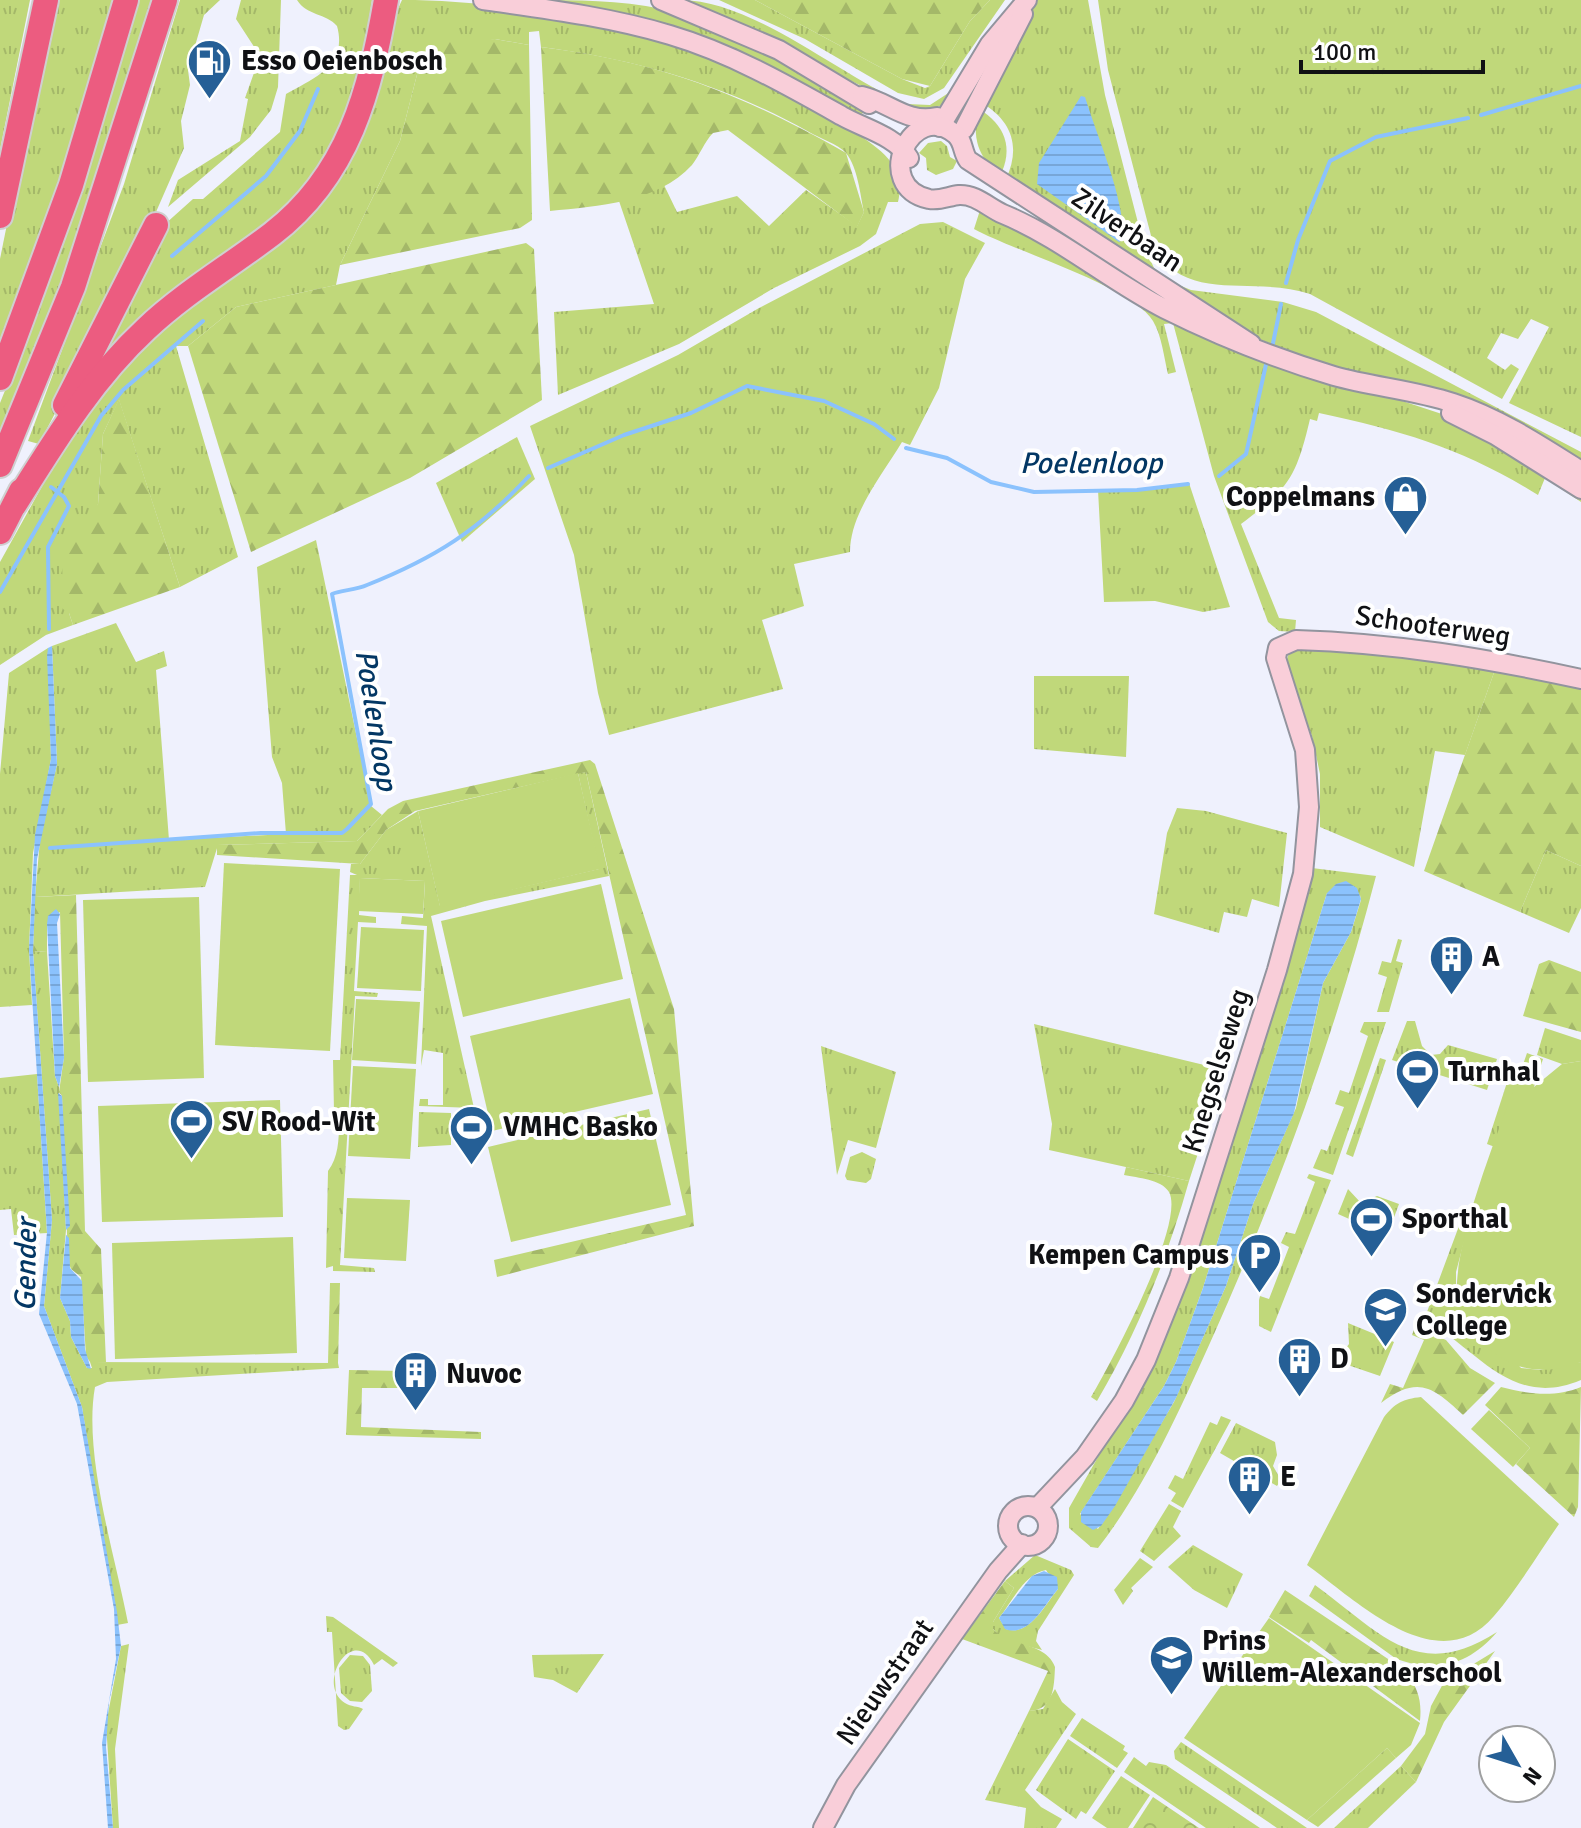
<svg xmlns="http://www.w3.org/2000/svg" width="1581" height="1828" viewBox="0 0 1581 1828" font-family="Signika,sans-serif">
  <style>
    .grass { fill: url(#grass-tufts); fill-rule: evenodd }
    .forest { fill: url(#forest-firs) }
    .park { fill: url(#park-crowns) }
    .garden { fill: #c0d87a }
    .water { fill: url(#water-rules) }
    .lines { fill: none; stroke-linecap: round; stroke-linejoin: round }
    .stream { stroke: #8bc2fd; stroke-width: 4 }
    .secondary-casing { stroke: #92949e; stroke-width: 22 }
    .highway-casing { stroke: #cfcfd0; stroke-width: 28 }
    .secondary { stroke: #f9ced9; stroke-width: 18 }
    .highway { stroke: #ec5c80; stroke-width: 24 }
    .labels { text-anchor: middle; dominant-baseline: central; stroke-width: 8; stroke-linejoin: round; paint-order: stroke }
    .poi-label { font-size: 28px; font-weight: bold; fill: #101114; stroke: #fff; text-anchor: start }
    .street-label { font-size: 28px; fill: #101114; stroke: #fff }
    .water-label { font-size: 30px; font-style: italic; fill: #033764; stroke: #fff }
  </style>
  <defs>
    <pattern id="grass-tufts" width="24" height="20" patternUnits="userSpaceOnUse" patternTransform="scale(2)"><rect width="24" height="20" fill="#c0d87a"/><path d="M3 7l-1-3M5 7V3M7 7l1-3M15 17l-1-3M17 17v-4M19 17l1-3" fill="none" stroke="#a4b869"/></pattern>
    <pattern id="forest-firs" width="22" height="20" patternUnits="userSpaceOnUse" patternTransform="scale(2)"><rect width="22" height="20" fill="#c0d87a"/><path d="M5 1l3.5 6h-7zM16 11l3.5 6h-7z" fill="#a4b869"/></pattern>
    <pattern id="park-crowns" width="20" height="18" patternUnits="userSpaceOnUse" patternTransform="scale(2)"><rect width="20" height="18" fill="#c0d87a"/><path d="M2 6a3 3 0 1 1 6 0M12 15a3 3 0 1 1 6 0" fill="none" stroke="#a4b869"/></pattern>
    <pattern id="water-rules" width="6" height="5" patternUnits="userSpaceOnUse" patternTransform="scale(2)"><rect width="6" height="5" fill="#8bc2fd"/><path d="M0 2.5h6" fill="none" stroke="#77a6d8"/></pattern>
  </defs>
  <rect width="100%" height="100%" fill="#eff1fd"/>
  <!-- grass -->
  <g class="grass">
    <polygon points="0,0 30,0 0,150"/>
    <polygon points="52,0 116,0 61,180 0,349 0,259"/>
    <polygon points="137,0 158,0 100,190 0,447 0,403 18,358"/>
    <polygon points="180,0 220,0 204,15 188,70 190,85 181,121 184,148 135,260 39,444 28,441 124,184"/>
    <polygon points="241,0 281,0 278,87 271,110 250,137 168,207 178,180 240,141 248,99 245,98 260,56 236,19"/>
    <path d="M297,0H372L360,75L336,137L317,169L288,205L75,405L164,225L193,199H203L280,132L286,94C314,78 348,66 337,26C326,13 307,16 297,0Z"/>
    <path d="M402,0C550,0 718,46 843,125C872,144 908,161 898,202H888L876,234L860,246L774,288L679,344L558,395L554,312L654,304L619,201L664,185L677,212L737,196L769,226L806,190L857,226L864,212C860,194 858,168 846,153C838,144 819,138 809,132C725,85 636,59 541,47L539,31L529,32V45L495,39L422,55L400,141L340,265L336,285L236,307L188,346H176L238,557L180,587L119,400L103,434L98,504L69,613L73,625L46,635L0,665V562L75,427L145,342L300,219Z"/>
    <path d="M534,0C577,0 619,0 662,9C735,25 802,71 866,107L860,118L806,86Z"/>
    <path d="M680,0C754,0 839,76 907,104L930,105L950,92L947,103L922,113C839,80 765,31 680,0Z"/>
    <polygon points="719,0 755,0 902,79 925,88 930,86 970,21 990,0 1005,0 944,88 924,99 898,93 805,39"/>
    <path d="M1035,0H1088L1105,95L1144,246L1154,268L1169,281L1191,290L1283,302L1316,312L1581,452V467L1553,449L1256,338L1006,179C1021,147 1012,121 982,103Z"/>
    <path d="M1098,0H1581V437L1509,403L1549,327L1531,319L1518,339L1501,333L1487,358L1505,370L1511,364L1519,369L1502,399L1310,294C1254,275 1191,304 1155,251L1108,70Z"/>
    <path d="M979,109C1005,125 1014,148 1000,176C978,157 971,137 979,109Z"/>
    <polygon points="941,141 947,146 950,157 957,161 953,169 936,175 927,170 926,158 919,153 928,143"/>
    <path d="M981,207L1133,295L1381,394L1448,416L1581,493V502L1545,478L1538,495C1464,449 1404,431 1319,413L1317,421L1310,419C1296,478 1289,488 1241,524L1279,618L1296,620L1295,632L1279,631L1268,622L1214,476L1173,323L1164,324L1176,372L1168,374C1164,358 1162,336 1153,321C1132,286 1016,252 974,229Z"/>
    <path d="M943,222L985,243L965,279L939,388L910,445L902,442C883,474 850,513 850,552L794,564L804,606L762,620L783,689L609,735L598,693L574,555L530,426L678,355L759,308L920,224Z"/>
    <polygon points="517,437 535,479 462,542 436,483"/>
    <polygon points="1189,483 1230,607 1203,612 1155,601 1104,602 1098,490 1142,491"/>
    <polygon points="316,540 371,806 382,815 357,841 218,845 205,887 35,897 40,840 57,764 52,646 116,623 136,662 164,651 167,666 156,670 169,840 286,834 282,783 272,757 257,567"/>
    <polygon points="1298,645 1497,664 1465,755 1435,751 1414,867 1320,827 1320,774 1312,736 1285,665 1290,650"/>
    <polygon points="48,648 51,759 33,853 29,949 32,1005 0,1007 0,774 9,673"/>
    <polygon points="1034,676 1129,676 1126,757 1034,749"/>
    <path d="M586,772L609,876L485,901L431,916L474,1108L419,1106L420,1099H428V1105H443V1053L424,1050L421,1066L427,926L401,924L402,916L423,918L425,881L360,878L359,915L376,917V923L358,922L354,991L378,993L377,997L355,996L340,1265L374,1268L375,1272L333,1271V1266L326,1268L328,1171C340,1156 339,1133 339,1114H331L334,1112L333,1060H340L350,875H357L350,872L351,864H360L386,830L418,811L440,906L599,869L578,773Z"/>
    <polygon points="1177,808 1206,811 1287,833 1279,907 1252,899 1247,917 1224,912 1219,933 1154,914 1167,833"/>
    <polygon points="1546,850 1581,866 1581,908 1569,933 1520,912"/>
    <path d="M1312,868L1376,876C1335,1034 1280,1186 1214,1334C1181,1407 1147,1485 1098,1548L1091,1547L1069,1528V1508L1148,1369ZM1327,893L1360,895L1361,900L1351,932L1323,983L1296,1108L1253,1204L1226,1286L1174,1402L1098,1529L1080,1514L1164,1386L1176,1362L1203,1288Z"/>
    <polygon points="1398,939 1402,940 1396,961 1403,963 1389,1012 1377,1012 1387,977 1378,974 1382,961 1391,963"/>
    <path d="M33,951L47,952L55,1076L59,1087L66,1230L60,1298L70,1321L71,1337L87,1368H92L90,1362L338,1363L339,1368L107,1382L95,1387C83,1454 115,1555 128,1623L117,1625L82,1407L44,1306L52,1220Z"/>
    <polygon points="1407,1021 1415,1021 1422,1046 1431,1055 1440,1054 1448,1045 1497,1059 1487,1090 1392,1060"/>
    <polygon points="1364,1022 1386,1022 1333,1175 1313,1168 1321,1149 1327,1151 1344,1107 1335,1104 1340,1090 1349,1093 1368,1036 1360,1032"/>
    <polygon points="1034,1024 1225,1070 1189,1181 1049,1150 1052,1124"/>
    <polygon points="1545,1028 1581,1040 1581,1061 1562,1064 1537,1055"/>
    <polygon points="821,1046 896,1072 876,1148 848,1140 837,1175"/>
    <polygon points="1380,1058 1386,1060 1353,1157 1346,1154"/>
    <polygon points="1513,1064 1522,1068 1495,1147 1487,1144"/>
    <polygon points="37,1074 47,1233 14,1235 11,1209 0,1210 0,1078"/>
    <polygon points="419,1112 451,1113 451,1145 418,1147"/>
    <polygon points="862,1152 876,1159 871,1179 866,1183 847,1180 845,1176 850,1157"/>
    <polygon points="1309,1174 1331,1180 1271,1332 1259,1326 1259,1300 1260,1296 1269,1299 1289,1247 1281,1243 1286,1232 1295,1234 1315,1182 1307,1178"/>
    <polygon points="1348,1189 1361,1203 1377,1196 1399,1204 1393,1220 1363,1209 1356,1222 1338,1214"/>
    <path d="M1459,1226L1467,1230L1456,1272V1292L1521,1368L1540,1370L1581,1362V1380C1510,1410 1477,1347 1424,1320Z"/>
    <polygon points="1348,1323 1394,1342 1380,1376 1336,1361 1349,1344"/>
    <polygon points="1221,1416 1231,1420 1183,1508 1171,1501 1176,1493 1168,1488 1175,1475 1183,1479 1210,1422 1217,1425"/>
    <polygon points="1236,1423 1275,1442 1277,1455 1273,1466 1281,1480 1277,1486 1220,1453"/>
    <polygon points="1169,1504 1181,1511 1173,1527 1181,1536 1154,1561 1140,1551"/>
    <polygon points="1193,1545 1243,1574 1227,1608 1194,1590 1168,1567"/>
    <path d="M1035,1555L1071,1570L1074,1575L1038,1631L1036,1641L1042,1650L1004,1640L993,1629V1622L1014,1588L1005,1581ZM1046,1570L1058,1589C1045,1605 1029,1637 1006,1629L999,1618C1012,1602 1024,1574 1046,1570Z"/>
    <polygon points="1140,1558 1153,1567 1131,1588 1133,1591 1123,1605 1114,1590"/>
    <path d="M1315,1585C1380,1632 1417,1684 1497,1632C1470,1664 1435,1675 1395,1658L1309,1596Z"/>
    <path d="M326,1616L333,1617L398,1663L393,1667L382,1659L374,1665C353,1623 315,1684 345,1703C351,1707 358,1706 363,1709L349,1729L344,1730L338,1726L332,1632H327Z"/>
    <polygon points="129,1644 115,1749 119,1828 113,1828 106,1724 121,1646"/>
    <polygon points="604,1654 577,1693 553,1680 534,1677 532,1655"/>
    <polygon points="350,1655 363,1656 370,1665 372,1691 362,1702 350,1701 341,1693 339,1668"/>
    <polygon points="1055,1689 1062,1702 1076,1714 1025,1790 1041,1807 1062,1819 1056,1828 1024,1828 1026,1808 985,1800 1029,1711 1043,1709"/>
    <polygon points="1082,1718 1125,1746 1123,1750 1128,1753 1117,1768 1070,1736"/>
    <polygon points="1068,1739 1115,1771 1086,1814 1081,1811 1076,1819 1036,1790"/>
    <polygon points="1181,1742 1307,1828 1277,1828 1175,1759 1174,1751"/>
    <polygon points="1387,1748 1396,1758 1318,1827 1307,1820"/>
    <polygon points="1134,1757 1146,1766 1149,1762 1166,1765 1260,1828 1206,1828 1124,1772"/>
    <polygon points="1401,1766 1416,1782 1368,1828 1334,1828"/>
    <polygon points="1121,1776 1150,1795 1128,1828 1107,1828 1092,1818"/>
  </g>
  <!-- forest -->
  <g class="forest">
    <polygon points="755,0 990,0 970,21 930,86 902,79"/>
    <polygon points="495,39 529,45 532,220 520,228 340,265 400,141 422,55 428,43"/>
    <path d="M541,47C662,62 741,94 846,153L864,212L857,227L728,130L713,133C704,142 700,155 692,165C657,203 598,206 550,211Z"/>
    <polygon points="526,243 534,249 542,400 410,478 251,552 188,346 236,307"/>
    <polygon points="119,399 180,587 73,625 69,613 63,609 62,552 98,504 103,434"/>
    <polygon points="1497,664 1581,684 1581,866 1546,850 1520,912 1424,871"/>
    <polygon points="590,760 595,764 674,1009 694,1226 497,1277 494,1260 686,1215 586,772 415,811 386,830 360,864 217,855 217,845 357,841 388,809 403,801"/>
    <polygon points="76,895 85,1231 101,1249 106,1362 90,1362 86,1356 81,1277 71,1269 68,1261 62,1096 59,1092 64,1057 60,912 47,924 47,952 33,951 35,897"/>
    <polygon points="1549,960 1581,972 1581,1032 1523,1016 1539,964"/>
    <path d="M1126,1167L1189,1181C1167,1259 1138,1331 1097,1401L1091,1397C1110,1365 1186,1223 1169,1192C1161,1179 1138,1178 1124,1175Z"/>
    <polygon points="330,1283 340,1283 338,1363 328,1363"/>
    <path d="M1415,1327L1446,1340L1470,1368L1495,1383L1463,1415C1433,1387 1418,1375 1381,1403L1390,1384L1403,1388L1424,1340L1412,1335Z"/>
    <polygon points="349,1370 405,1371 406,1388 362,1388 361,1427 481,1432 481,1439 346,1435"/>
    <path d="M1501,1387C1528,1394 1554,1398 1581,1387L1578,1507L1574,1517L1516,1464L1530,1448L1485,1405Z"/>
    <path d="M1005,1581L1014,1588L993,1622V1629C1010,1647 1046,1642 1055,1667C1054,1687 1054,1710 1029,1711L1048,1671L962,1639Z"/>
    <path d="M1285,1590L1406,1671C1418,1689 1422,1700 1420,1721L1311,1640L1309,1643L1269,1617Z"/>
    <polygon points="1495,1651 1444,1722 1416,1782 1401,1766 1425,1734 1431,1706 1444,1682"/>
  </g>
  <!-- park -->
  <polygon class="park" points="1153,1797 1199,1828 1133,1828"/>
  <!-- garden -->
  <g class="garden">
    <polygon points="578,773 600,869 440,907 418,811"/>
    <polygon points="224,863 340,869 330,1051 215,1045"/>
    <polygon points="360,878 425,881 423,914 358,911"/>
    <polygon points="601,884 623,979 463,1017 441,921"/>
    <polygon points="199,897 204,1078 88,1082 83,900"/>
    <polygon points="361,927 424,930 421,991 357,988"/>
    <polygon points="630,998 653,1094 492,1131 470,1036"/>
    <polygon points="356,999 420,1002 416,1064 352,1060"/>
    <path d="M1527,1053L1543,1059L1534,1087L1562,1064L1581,1061V1362C1551,1374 1520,1373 1494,1353C1480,1343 1464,1329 1459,1311C1444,1256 1507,1112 1527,1053Z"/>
    <polygon points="353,1066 416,1069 410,1159 348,1156"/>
    <polygon points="280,1100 283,1217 102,1222 98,1106"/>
    <polygon points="649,1109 671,1205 511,1242 488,1147"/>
    <polygon points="347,1198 410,1200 406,1261 344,1258"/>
    <polygon points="293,1237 297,1353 115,1359 112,1243"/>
    <path d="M1421,1397L1559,1524C1538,1554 1518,1588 1494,1616C1438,1682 1356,1600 1307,1565L1384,1417C1395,1403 1403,1399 1421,1397Z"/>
    <polygon points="1489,1410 1530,1448 1513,1467 1471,1429"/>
    <polygon points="1269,1618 1420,1723 1411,1745 1396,1758 1387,1748 1307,1820 1184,1738"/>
  </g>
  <!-- water -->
  <g class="water">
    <path d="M1081,96L1085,97C1099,142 1122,191 1124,239L1119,242L1037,184L1039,163Z"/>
    <polygon points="52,646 57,764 37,859 33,951 52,1220 44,1306 82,1407 117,1612 121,1646 109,1702 106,1747 113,1828 108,1828 102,1743 116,1659 114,1609 77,1404 39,1314 47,1232 29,949 35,835 51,759 47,656 48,648"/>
    <polygon points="1346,881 1357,888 1361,899 1351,932 1323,983 1294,1113 1253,1204 1226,1286 1176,1398 1115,1506 1101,1526 1093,1530 1081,1522 1081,1512 1164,1386 1176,1362 1203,1288 1327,893 1336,884"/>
    <polygon points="56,909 60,914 57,923 64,1058 59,1087 55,1076 47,924 48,916"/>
    <polygon points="58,1093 62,1096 70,1226 66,1230"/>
    <polygon points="66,1235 69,1238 70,1268 82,1281 85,1349 91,1369 87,1368 71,1337 70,1321 60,1298"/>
    <path d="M1044,1571L1057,1577L1058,1589C1044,1605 1029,1638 1005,1629L999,1618L1032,1576Z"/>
  </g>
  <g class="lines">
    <!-- stream -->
    <g class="stream">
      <polyline points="1481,115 1581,86"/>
      <polyline points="172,256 266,176 300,131 318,89"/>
      <polyline points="1286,283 1298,240 1330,161 1376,137 1468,118"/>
      <polyline points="1272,348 1281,304"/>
      <polyline points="906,448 947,458 991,482 1034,492 1137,490 1188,484"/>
      <polyline points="548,468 624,435 691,413 747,386 824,401 874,424 894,439"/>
      <polyline points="1219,476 1246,454 1267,360"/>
      <polyline points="0,592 101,416 123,390 203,321"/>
      <polyline points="49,629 48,547 69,506 64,497 51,487"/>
      <path d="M50,848L261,833H342L347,829L371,804L332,594C342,590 356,590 367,585C435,558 479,530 529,476"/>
    </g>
    <defs>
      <g id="secondary">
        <path d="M483,0C546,9 610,17 670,35C731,53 787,85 842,116C863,128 896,136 909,158"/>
        <polyline points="661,0 779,50 869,104"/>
        <path d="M862,96C889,102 907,124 937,117"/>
        <polyline points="940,127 990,44 1027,0"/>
        <polyline points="964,129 1023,14"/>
        <path d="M1251,344L968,160C962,152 964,141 955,134C912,99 871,186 929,199C940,201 949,196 959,195C976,194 989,208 1003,214C1061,238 1110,281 1165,309C1219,336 1277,359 1334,376C1373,387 1415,390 1453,403C1499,418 1540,445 1581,471"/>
        <polyline points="1451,413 1495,435 1581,489"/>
        <circle cx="1028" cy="1526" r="20"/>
        <path d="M1037,1508L1085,1457L1124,1401L1146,1360L1179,1278L1277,970L1303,874L1309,807L1305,750L1276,658L1278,648L1296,640C1394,643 1485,658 1581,679"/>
        <polyline points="823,1828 846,1785 998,1571 1022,1544"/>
      </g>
      <g id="highway">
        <polyline points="0,216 46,0"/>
        <polyline points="0,378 71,185 126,0"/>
        <polyline points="65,405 156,225"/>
        <polyline points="0,465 73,287 165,0"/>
        <path d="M15,504C54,442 92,379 146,329C184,293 230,266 272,234C349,175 370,91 386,0"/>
        <polyline points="0,532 21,491"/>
      </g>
    </defs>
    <!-- secondary casing -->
    <use href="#secondary" class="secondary-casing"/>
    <!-- highway casing -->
    <use href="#highway" class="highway-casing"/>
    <!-- secondary -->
    <use href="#secondary" class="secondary"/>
    <!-- highway -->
    <use href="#highway" class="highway"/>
  </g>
  <!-- icons -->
  <defs>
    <symbol id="fuel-pin" viewBox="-11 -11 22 30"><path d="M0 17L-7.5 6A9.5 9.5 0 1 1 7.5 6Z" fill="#255f96" stroke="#fff"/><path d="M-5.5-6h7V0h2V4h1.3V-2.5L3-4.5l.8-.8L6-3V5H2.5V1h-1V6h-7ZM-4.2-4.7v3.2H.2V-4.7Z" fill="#fff"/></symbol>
    <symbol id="shop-pin" viewBox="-11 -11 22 30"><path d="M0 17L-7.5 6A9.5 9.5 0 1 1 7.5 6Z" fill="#255f96" stroke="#fff"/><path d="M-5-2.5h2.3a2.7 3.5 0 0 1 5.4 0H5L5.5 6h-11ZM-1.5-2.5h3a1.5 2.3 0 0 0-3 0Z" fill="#fff"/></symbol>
    <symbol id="building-pin" viewBox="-11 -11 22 30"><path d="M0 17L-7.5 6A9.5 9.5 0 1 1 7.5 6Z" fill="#255f96" stroke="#fff"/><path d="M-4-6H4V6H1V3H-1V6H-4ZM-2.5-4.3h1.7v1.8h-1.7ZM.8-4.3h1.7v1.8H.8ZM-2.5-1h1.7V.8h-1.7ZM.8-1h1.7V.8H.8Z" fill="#fff"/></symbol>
    <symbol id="stadium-pin" viewBox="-11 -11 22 30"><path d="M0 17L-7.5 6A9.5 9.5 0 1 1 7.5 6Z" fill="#255f96" stroke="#fff"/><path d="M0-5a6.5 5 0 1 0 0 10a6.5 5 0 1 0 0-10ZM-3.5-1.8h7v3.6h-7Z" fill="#fff"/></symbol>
    <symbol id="parking-pin" viewBox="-11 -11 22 30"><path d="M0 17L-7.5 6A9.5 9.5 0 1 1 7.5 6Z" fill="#255f96" stroke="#fff"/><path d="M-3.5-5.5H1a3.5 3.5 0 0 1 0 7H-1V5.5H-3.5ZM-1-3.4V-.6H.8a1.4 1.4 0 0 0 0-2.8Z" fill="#fff"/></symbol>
    <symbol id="school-pin" viewBox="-11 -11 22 30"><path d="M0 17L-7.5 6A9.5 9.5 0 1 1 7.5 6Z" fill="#255f96" stroke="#fff"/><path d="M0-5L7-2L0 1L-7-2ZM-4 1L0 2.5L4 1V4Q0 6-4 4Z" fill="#fff"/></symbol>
  </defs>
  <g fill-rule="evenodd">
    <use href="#fuel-pin" x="184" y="36" width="51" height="69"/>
    <use href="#shop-pin" x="1380" y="472" width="51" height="69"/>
    <use href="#building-pin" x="1426" y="932" width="51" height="69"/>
    <use href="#stadium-pin" x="1392" y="1046" width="51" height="69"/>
    <use href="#stadium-pin" x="166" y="1096" width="51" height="69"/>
    <use href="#stadium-pin" x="446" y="1102" width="51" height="69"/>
    <use href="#stadium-pin" x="1346" y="1194" width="51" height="69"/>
    <use href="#parking-pin" x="1234" y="1230" width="51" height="69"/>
    <use href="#school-pin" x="1360" y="1284" width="51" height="69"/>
    <use href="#building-pin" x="1274" y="1334" width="51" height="69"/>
    <use href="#building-pin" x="390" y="1348" width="51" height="69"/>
    <use href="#building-pin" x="1224" y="1452" width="51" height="69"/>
    <use href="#school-pin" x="1146" y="1632" width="51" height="69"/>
  </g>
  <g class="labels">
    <!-- poi labels -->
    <g class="poi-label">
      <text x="241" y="61">Esso Oeienbosch</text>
      <text x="1375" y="497" text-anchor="end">Coppelmans</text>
      <text x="1482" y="957">A</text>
      <text x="1448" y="1072">Turnhal</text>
      <text x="222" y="1122">SV Rood-Wit</text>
      <text x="503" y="1127">VMHC Basko</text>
      <text x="1402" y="1219">Sporthal</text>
      <text x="1229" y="1255" text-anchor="end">Kempen Campus</text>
      <text x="1416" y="1294">Sondervick<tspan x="1416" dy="32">College</tspan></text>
      <text x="1330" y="1359">D</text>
      <text x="446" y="1374">Nuvoc</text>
      <text x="1280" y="1477">E</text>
      <text x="1202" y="1641">Prins<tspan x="1202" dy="32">Willem-Alexanderschool</tspan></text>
    </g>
    <!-- street labels -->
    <g class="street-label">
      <text transform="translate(1127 230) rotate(34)">Zilverbaan</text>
      <text transform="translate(1433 626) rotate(8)">Schooterweg</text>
      <text transform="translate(1216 1071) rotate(-73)">Knegselseweg</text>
      <text transform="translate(885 1682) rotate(-55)">Nieuwstraat</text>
    </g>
    <!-- water labels -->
    <g class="water-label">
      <text x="1091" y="463">Poelenloop</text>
      <text transform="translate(376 720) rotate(81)">Poelenloop</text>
      <text transform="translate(26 1265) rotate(-89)">Gender</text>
    </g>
  </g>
  <!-- north arrow -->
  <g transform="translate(1517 1764) rotate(129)"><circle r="38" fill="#ffffff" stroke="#9fa0a1" stroke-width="2"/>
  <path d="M0-6L14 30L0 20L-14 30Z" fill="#255f96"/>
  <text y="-12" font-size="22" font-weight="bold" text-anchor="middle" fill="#101114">N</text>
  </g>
  <!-- scale -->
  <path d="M1301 60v12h182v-12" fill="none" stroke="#101114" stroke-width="4"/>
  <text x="1313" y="60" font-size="24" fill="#101114" stroke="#ffffff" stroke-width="6" paint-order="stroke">100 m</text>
</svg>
